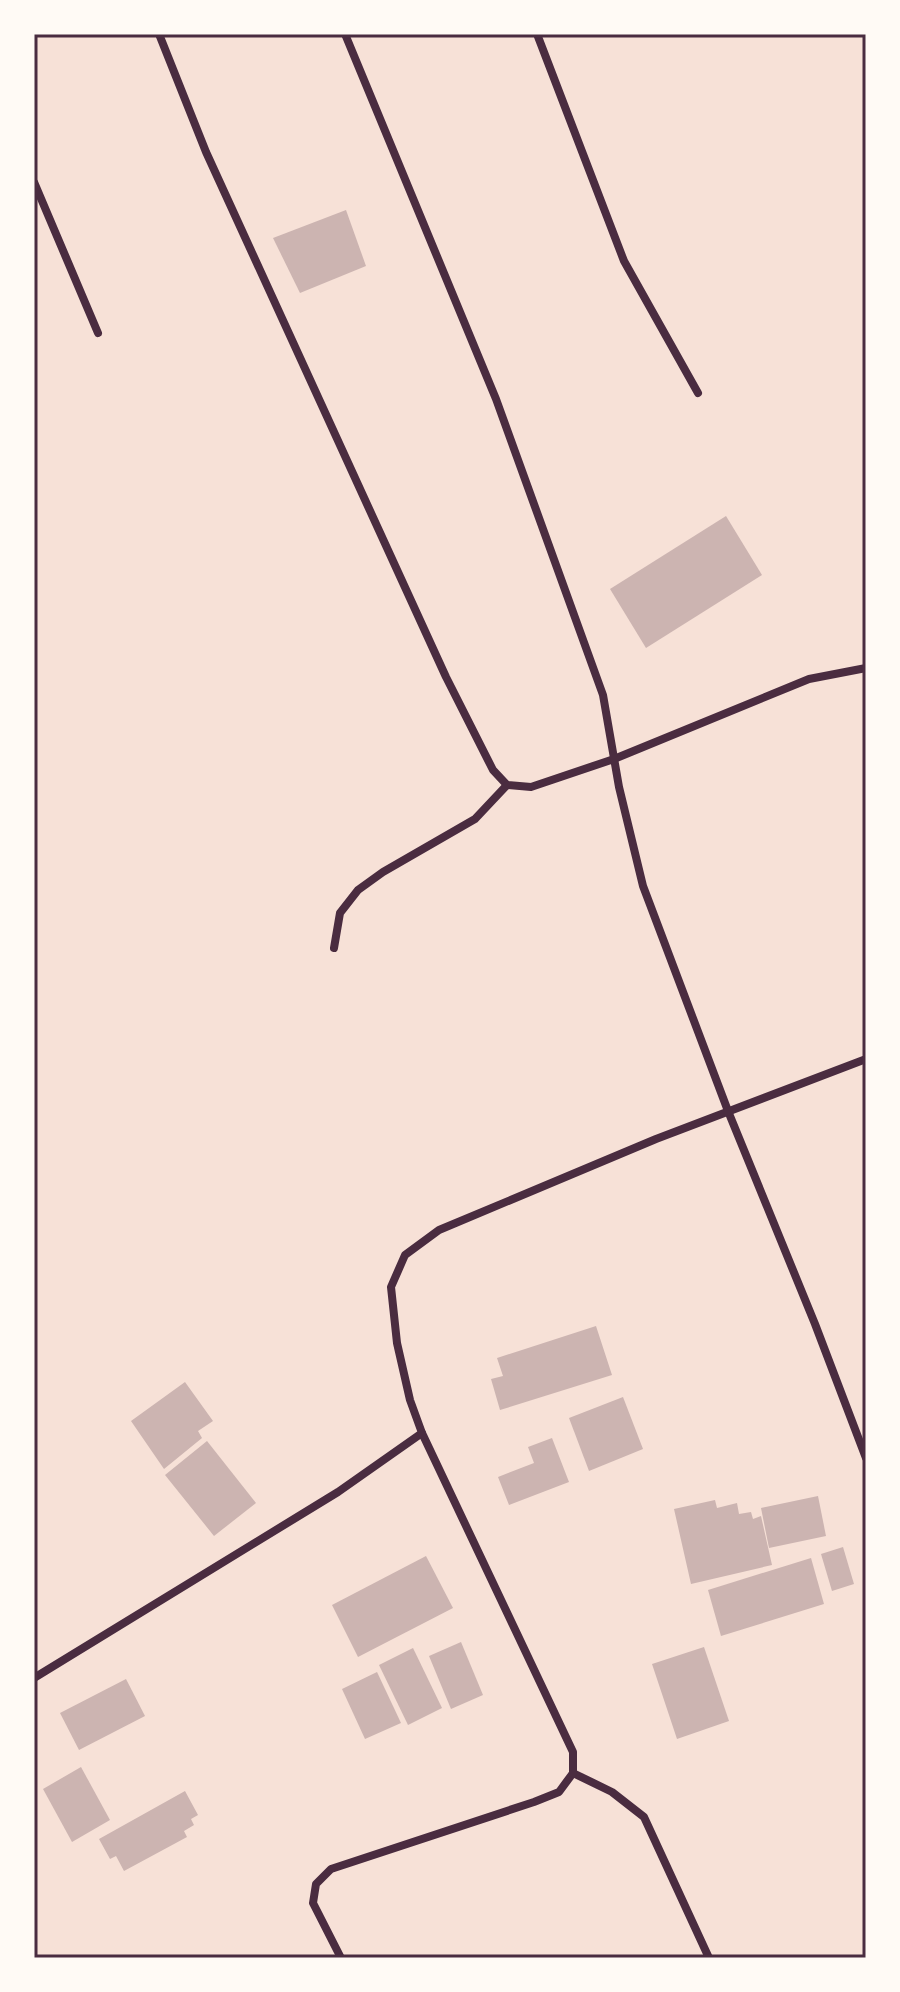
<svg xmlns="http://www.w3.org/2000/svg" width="900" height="1992" viewBox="0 0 900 1992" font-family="'Nunito Sans',sans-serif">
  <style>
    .building { fill: #ccb4b1 }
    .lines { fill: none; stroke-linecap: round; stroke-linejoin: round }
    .minor { stroke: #4a2c40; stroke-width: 8 }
    .neatline { fill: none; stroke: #4a2c40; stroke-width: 3 }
  </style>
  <rect width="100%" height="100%" fill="#f7e1d7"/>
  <!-- building -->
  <g class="building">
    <polygon points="346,210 366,266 300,293 273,238"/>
    <polygon points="726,516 762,575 646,648 610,589"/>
    <polygon points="596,1326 612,1375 500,1410 491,1379 503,1376 497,1358"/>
    <polygon points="185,1382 213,1421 198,1431 202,1438 164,1469 131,1421"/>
    <polygon points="623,1397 643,1449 589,1471 569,1418"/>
    <polygon points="552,1438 569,1482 509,1505 498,1477 534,1463 528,1447"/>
    <polygon points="207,1441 256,1503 214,1536 165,1475"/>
    <polygon points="818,1496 826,1536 769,1548 761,1508"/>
    <polygon points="715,1500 717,1508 737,1503 739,1514 751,1512 753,1519 761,1516 772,1565 691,1584 674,1509"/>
    <polygon points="843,1547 854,1584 832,1591 821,1554"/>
    <polygon points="426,1556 453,1608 358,1657 332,1605"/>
    <polygon points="811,1558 824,1604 721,1636 708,1590"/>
    <polygon points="461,1642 483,1695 451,1709 429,1656"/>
    <polygon points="704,1647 729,1721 677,1739 652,1664"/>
    <polygon points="413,1648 442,1708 408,1725 379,1665"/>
    <polygon points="377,1672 401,1723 365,1739 342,1689"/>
    <polygon points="126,1679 145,1716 79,1750 60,1713"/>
    <polygon points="81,1767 110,1820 72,1842 43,1789"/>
    <polygon points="185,1791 198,1815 191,1819 194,1825 184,1831 187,1837 124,1871 116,1856 110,1859 99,1839"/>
  </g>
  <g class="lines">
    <!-- minor -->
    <g class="minor">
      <polyline points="159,34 206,152 446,677 493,770 507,785 531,787 614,759 809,679 866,668"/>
      <polyline points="345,34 496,399 603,695 619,787 643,886 728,1111 815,1324 866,1458"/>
      <polyline points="537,34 624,261 698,393"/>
      <polyline points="34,182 98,333"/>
      <polyline points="334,948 340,913 358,890 383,872 475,819 507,785"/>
      <polyline points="34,1678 338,1492 422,1433 410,1400 397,1343 391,1287 405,1255 439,1230 656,1139 866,1059"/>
      <polyline points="573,1773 612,1792 644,1817 709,1958"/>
      <polyline points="341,1958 313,1903 316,1884 331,1869 534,1802 559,1792 573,1773 573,1752 422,1433"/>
    </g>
  </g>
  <!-- border -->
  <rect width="900" height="1992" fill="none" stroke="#fffaf5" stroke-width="72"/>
  <rect x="36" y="36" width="828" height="1920" class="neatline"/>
</svg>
